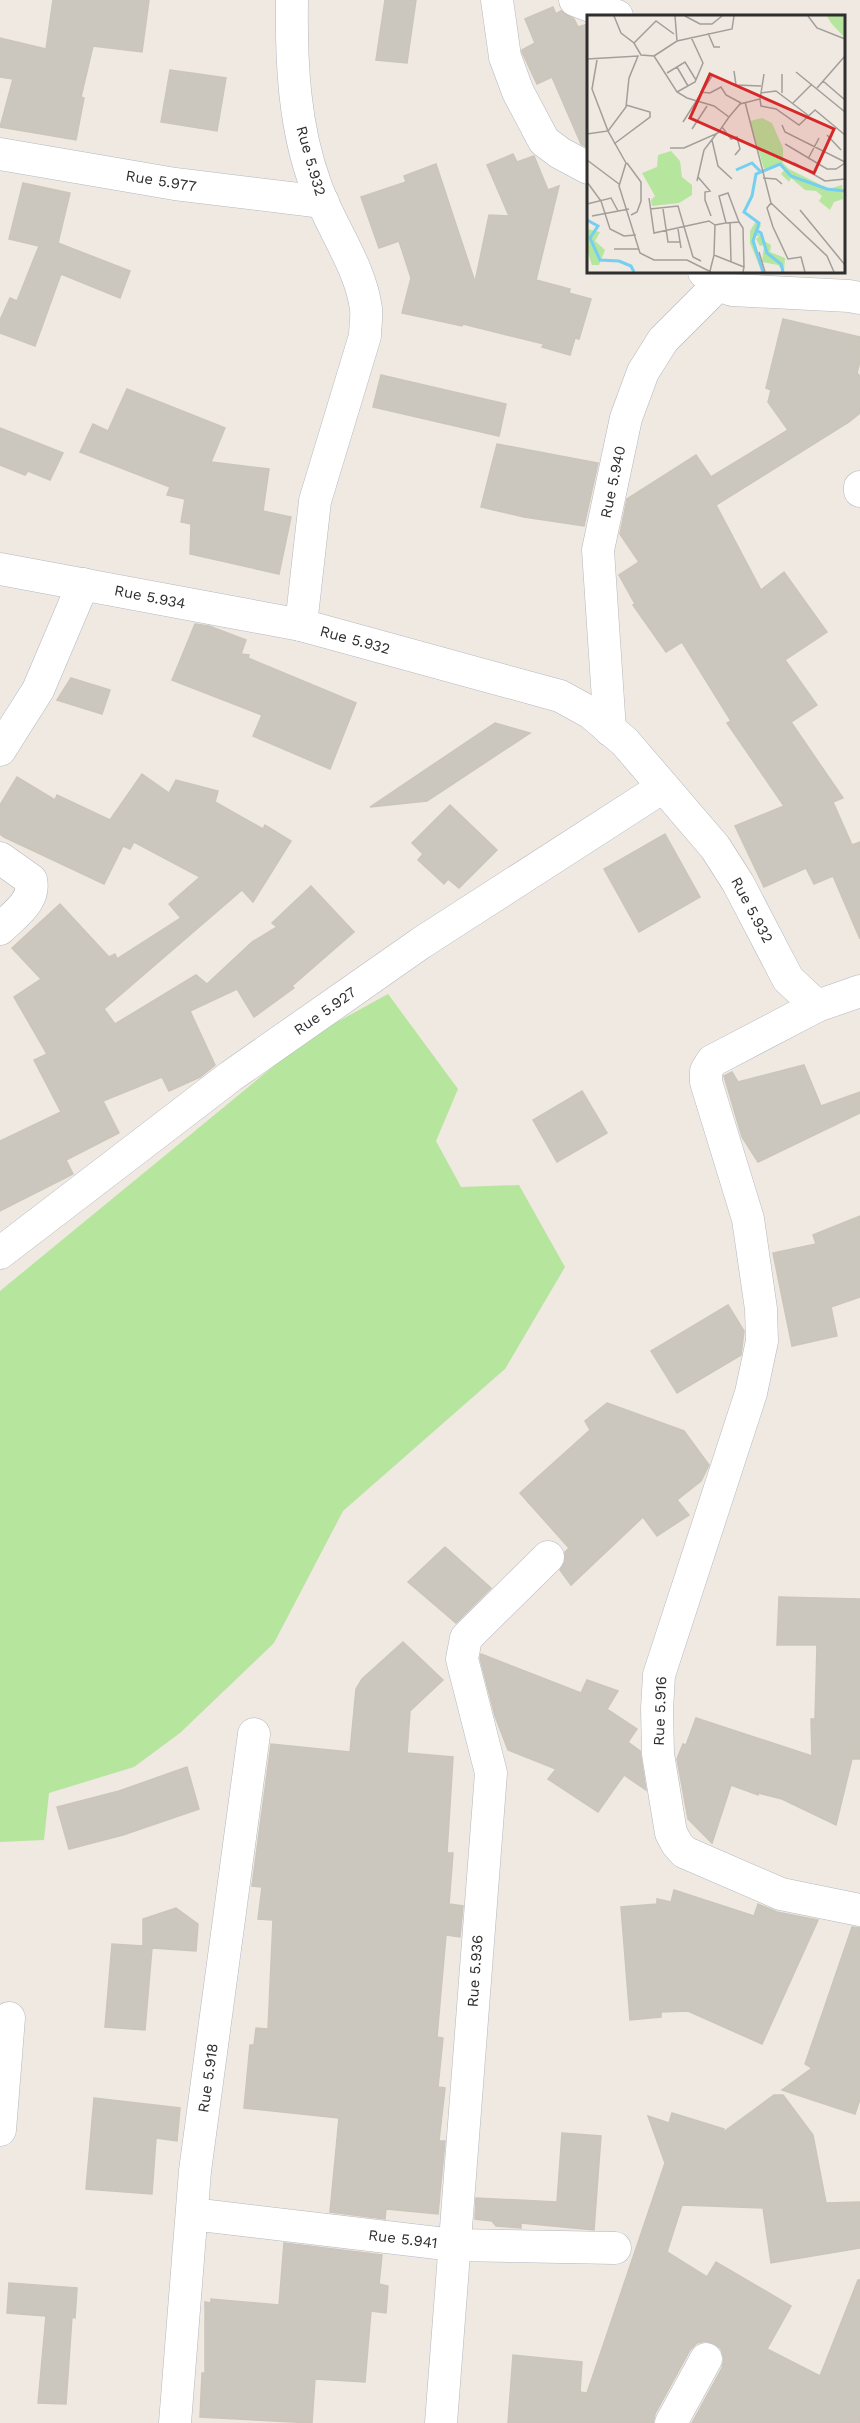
<svg xmlns="http://www.w3.org/2000/svg" width="860" height="2423" viewBox="0 0 860 2423" font-family="'Work Sans',sans-serif">
  <style>
    .green { fill: #b6e59e }
    .building { fill: #cbc7bf; stroke: #cbc5ba; stroke-width: 1.5 }
    .lines { fill: none; stroke-linecap: round; stroke-linejoin: round }
    .minor-casing { stroke: #b4b7c1; stroke-width: 33 }
    .minor { stroke: #fff; stroke-width: 32 }
    .labels { text-anchor: middle; dominant-baseline: central; stroke-width: 5; stroke-linejoin: round; paint-order: stroke }
    .street-label { font-size: 15px; fill: #2e2e2e; stroke: #fff }
    .inset-river { fill: none; stroke: #75cff0; stroke-width: 3 }
    .inset-road { fill: none; stroke: #a29e99; stroke-width: 1.5 }
    .view { fill: #d62828; fill-opacity: 0.15; stroke: #d62828; stroke-width: 3 }
    .inset-edge { fill: none; stroke: #2e2e2e; stroke-width: 3 }
  </style>
  <rect width="100%" height="100%" fill="#efe9e1"/>
  <!-- green -->
  <polygon class="green" points="388,994 458,1089 436,1141 461,1187 519,1185 565,1267 505,1369 343,1511 274,1643 180,1733 134,1767 49,1793 44,1840 0,1842 0,1291 308,1038"/>
  <!-- building -->
  <g class="building">
    <polygon points="53,0 149,0 142,52 93,46 81,97 84,98 76,140 0,127 13,79 0,77 0,38 46,49"/>
    <polygon points="385,0 416,0 407,63 376,60"/>
    <polygon points="553,7 556,14 561,11 574,19 578,27 588,24 588,148 581,144 552,77 537,84 522,52 522,50 535,43 525,19"/>
    <polygon points="170,70 226,78 217,131 161,122"/>
    <polygon points="513,154 517,162 534,156 548,190 559,186 536,280 570,289 569,293 591,299 579,339 575,338 570,355 542,347 544,344 463,324 462,326 402,313 411,278 399,241 379,248 361,197 406,182 404,176 436,164 475,282 489,215 509,216 487,165"/>
    <polygon points="23,183 70,193 58,243 130,271 120,298 61,274 35,346 0,333 0,320 10,298 17,301 39,246 9,239"/>
    <polygon points="783,319 860,337 860,361 857,373 860,376 860,413 849,422 716,505 761,590 784,572 827,632 785,660 817,705 791,722 843,798 833,802 852,845 860,842 860,939 833,876 814,884 806,868 764,887 735,826 784,806 727,723 731,721 682,642 666,652 633,605 635,604 619,575 639,562 620,534 627,499 696,455 711,477 788,430 768,402 771,390 766,388"/>
    <polygon points="381,375 506,404 499,436 373,407"/>
    <polygon points="127,389 225,428 211,462 269,469 263,511 291,517 279,574 190,554 191,524 181,522 185,499 167,495 170,487 80,452 93,424 108,431"/>
    <polygon points="0,428 63,453 50,480 28,471 25,475 0,465"/>
    <polygon points="497,444 598,463 584,526 524,517 481,507"/>
    <polygon points="195,624 209,626 246,640 241,654 249,655 248,658 356,703 330,769 253,736 262,715 172,680"/>
    <polygon points="71,678 110,690 102,714 57,700"/>
    <polygon points="495,723 530,733 427,801 370,807"/>
    <polygon points="142,774 169,793 176,780 218,791 215,802 263,829 265,825 291,841 253,902 242,890 104,1009 115,1024 196,975 207,984 252,942 277,927 272,923 311,886 354,932 292,986 294,988 254,1017 237,989 190,1011 215,1065 200,1077 169,1091 162,1077 103,1101 119,1133 66,1160 73,1174 0,1211 0,1141 61,1112 34,1060 47,1054 14,997 41,979 12,948 60,904 109,957 115,954 117,959 181,918 169,904 200,877 134,842 130,849 123,846 104,884 4,837 0,834 0,805 17,777 55,800 57,795 110,820"/>
    <polygon points="450,805 497,850 459,888 448,879 444,884 418,860 423,854 412,843"/>
    <polygon points="665,834 700,897 639,932 604,869"/>
    <polygon points="804,1065 821,1106 860,1092 860,1113 758,1162 742,1137 724,1076 732,1072 738,1082"/>
    <polygon points="582,1091 607,1133 557,1162 533,1120"/>
    <polygon points="860,1216 860,1297 831,1307 837,1336 792,1346 773,1253 816,1244 813,1235"/>
    <polygon points="728,1305 744,1331 741,1355 677,1393 651,1351"/>
    <polygon points="607,1403 684,1431 709,1465 701,1481 677,1500 689,1515 657,1536 643,1517 571,1585 560,1570 565,1562 565,1552 569,1548 520,1493 590,1430 585,1421"/>
    <polygon points="445,1547 491,1588 456,1623 408,1582"/>
    <polygon points="779,1597 860,1599 860,1759 852,1759 836,1825 782,1799 758,1793 758,1795 731,1785 712,1843 688,1819 677,1759 683,1744 686,1745 696,1718 812,1756 811,1719 815,1719 817,1645 777,1645"/>
    <polygon points="403,1642 443,1680 410,1711 407,1753 453,1757 447,1853 453,1853 449,1904 463,1906 460,1937 446,1935 437,2037 443,2038 438,2087 445,2088 439,2141 445,2141 438,2214 386,2209 385,2219 330,2212 339,2118 244,2108 250,2045 254,2045 256,2028 268,2029 273,1920 258,1919 262,1887 252,1886 271,1744 350,1752 356,1689 362,1679"/>
    <polygon points="481,1654 581,1693 587,1680 618,1691 607,1709 637,1729 628,1742 640,1751 646,1790 624,1775 598,1812 548,1779 556,1769 508,1750 495,1716 480,1658"/>
    <polygon points="187,1767 199,1809 123,1835 69,1849 57,1807 119,1791"/>
    <polygon points="674,1890 754,1916 758,1904 777,1912 818,1920 762,2044 688,2011 661,2012 661,2017 630,2020 621,1907 657,1904 657,1899 671,1902"/>
    <polygon points="176,1908 198,1924 196,1951 152,1948 145,2030 105,2027 112,1944 143,1946 143,1919"/>
    <polygon points="852,1927 860,1928 860,2099 855,2114 782,2090 812,2068 805,2064"/>
    <polygon points="774,2095 783,2095 813,2135 826,2203 860,2202 860,2248 771,2263 763,2208 682,2205 667,2252 707,2277 716,2262 791,2306 767,2349 820,2376 858,2280 860,2280 860,2423 692,2423 722,2368 724,2359 721,2349 715,2344 706,2341 697,2343 690,2350 655,2414 653,2423 508,2423 513,2355 582,2362 580,2392 587,2393 665,2163 648,2116 669,2123 672,2113 724,2129 722,2133"/>
    <polygon points="94,2098 180,2108 177,2141 156,2138 152,2194 86,2189"/>
    <polygon points="562,2133 601,2136 594,2230 521,2223 521,2228 496,2226 492,2221 475,2219 476,2198 557,2202"/>
    <polygon points="284,2243 382,2255 379,2284 388,2286 386,2313 371,2311 365,2382 315,2379 312,2423 200,2417 202,2373 205,2373 205,2302 211,2303 211,2299 279,2305"/>
    <polygon points="9,2283 77,2288 75,2318 72,2317 66,2404 38,2403 46,2316 7,2313"/>
  </g>
  <g class="lines">
    <defs>
      <g id="minor">
        <path d="M292,0C291,62 294,127 316,186C330,226 361,267 366,309C367,318 365,327 365,336L315,501L301,625L560,696L591,713L625,742L715,847L738,883L788,979L817,1006L860,991"/>
        <polyline points="497,0 505,57 518,92 544,141 560,153 588,168"/>
        <polyline points="575,0 617,16"/>
        <polyline points="0,154 175,184 323,202"/>
        <polyline points="718,285 732,290 849,296 860,298"/>
        <polyline points="860,487 860,491"/>
        <polyline points="0,569 301,625"/>
        <polyline points="610,730 598,550 626,418 643,372 663,340 718,285 704,272"/>
        <polyline points="0,750 38,690 83,584"/>
        <path d="M0,858L31,880C36,901 14,915 0,929"/>
        <polyline points="817,1006 712,1061 706,1071 706,1082 748,1219 761,1309 762,1341 751,1393 659,1675 657,1709 658,1754 671,1833 677,1844 684,1852 781,1894 860,1910"/>
        <polyline points="0,1253 231,1076 421,943 663,787"/>
        <polyline points="0,2130 9,2018"/>
        <polyline points="192,2214 454,2245 615,2248"/>
        <polyline points="175,2423 195,2171 254,1734"/>
        <polyline points="441,2423 491,1773 462,1659 466,1638 548,1557"/>
        <polyline points="671,2423 706,2359"/>
      </g>
    </defs>
    <!-- minor casing -->
    <use href="#minor" class="minor-casing"/>
    <!-- minor -->
    <use href="#minor" class="minor"/>
  </g>
  <g class="labels">
    <!-- street labels -->
    <g class="street-label">
      <text transform="translate(311 161) rotate(74)">Rue 5.932</text>
      <text transform="translate(161 181) rotate(9)">Rue 5.977</text>
      <text transform="translate(613 482) rotate(-78)">Rue 5.940</text>
      <text transform="translate(150 597) rotate(11)">Rue 5.934</text>
      <text transform="translate(355 640) rotate(15)">Rue 5.932</text>
      <text transform="translate(752 910) rotate(62)">Rue 5.932</text>
      <text transform="translate(325 1011) rotate(-35)">Rue 5.927</text>
      <text transform="translate(660 1711) rotate(-88)">Rue 5.916</text>
      <text transform="translate(475 1971) rotate(-86)">Rue 5.936</text>
      <text transform="translate(208 2078) rotate(-82)">Rue 5.918</text>
      <text transform="translate(403 2239) rotate(7)">Rue 5.941</text>
    </g>
  </g>
  <!-- overview -->
  <g transform="translate(587 15)">
    <rect width="258" height="258" fill="#efe9e1"/>
    <path d="M240,1H258V23L244,8ZM175,103L185,108L196,133V148L202,154L242,174L255,170L256,184L247,187L243,195L232,186L235,181L229,176L218,175L204,163L202,167L194,159L198,154L194,150L177,154L163,106ZM84,136L93,146L95,162L105,170V180L92,188L65,191L64,185L68,181L55,158L70,152L71,140ZM169,206L174,210L171,217L177,226L184,230L183,237L198,243L197,257L191,250L175,247L177,230L173,231L169,224L172,221H167L175,257L163,228V216ZM0,214L13,217L8,226L18,235L12,250H5L0,235Z" fill="#b6e59e"/>
    <path class="inset-river" d="M149,155L165,148L173,156M0,205L11,211L3,223L13,245L32,246L44,251L47,257M169,215L174,218L180,238L194,249L196,257M176,257L166,226L172,208L157,197L165,181L169,159L193,149L204,161L240,174L258,176"/>
    <path class="inset-road" d="M27,1L34,18L47,28L54,40L67,41L90,77L100,83L127,91L142,102L153,89L173,84L174,78L189,76L222,101M88,1L90,26M98,1L113,9H125L135,1M221,1L230,13L258,24M121,18L127,32H133M47,28L69,6L87,19M67,41L90,26L145,14L147,1M0,44L51,41L42,63L39,92L21,116L39,148L32,171L53,238L67,245H100L124,257M90,52L101,71M147,56L149,70L174,71M209,57L258,97M80,58L98,47L109,65M195,59V78M236,66L258,85M230,73L258,41M90,77L108,67L116,48L104,22M113,77L123,78L134,72L139,80L154,88M174,78L177,59M173,84L174,91L189,94L212,110L228,95L258,120M158,87L184,188L180,193L186,212L201,244L214,242L218,257M206,88L225,69M96,107L125,61M195,110L198,117L258,147M135,112L144,124L150,122L153,134L148,140M105,114L120,91M0,119L21,116L5,74L10,45M240,120L254,135M125,125L131,151L145,164M27,129L63,102V97L39,90M198,129L240,154H249L258,148M83,133H97L131,118L142,102M221,144L232,123M0,145L32,169M40,148L54,167V186L50,197L44,200M207,148L238,166L258,164M111,162L123,176L118,177V185L124,201M176,163L189,164L195,169M110,166L117,135L130,118M0,167L14,186L23,214L37,221L49,220M62,183L67,218L122,206L128,210M184,188L240,241L247,257M0,189L24,183L31,196M63,194L91,191L106,242L114,246M76,194L81,227H93M213,195L258,250M5,201L42,194M152,207L156,213L157,252M143,208L144,246M91,214L94,233M27,234H52M172,237L178,257M127,240L128,210L139,208L132,181L141,178L152,207L139,208M123,256L127,240L157,252L156,257"/>
    <path class="view" d="M123,59L247,114L227,158L103,103Z"/>
    <rect width="258" height="258" class="inset-edge"/>
  </g>
</svg>
